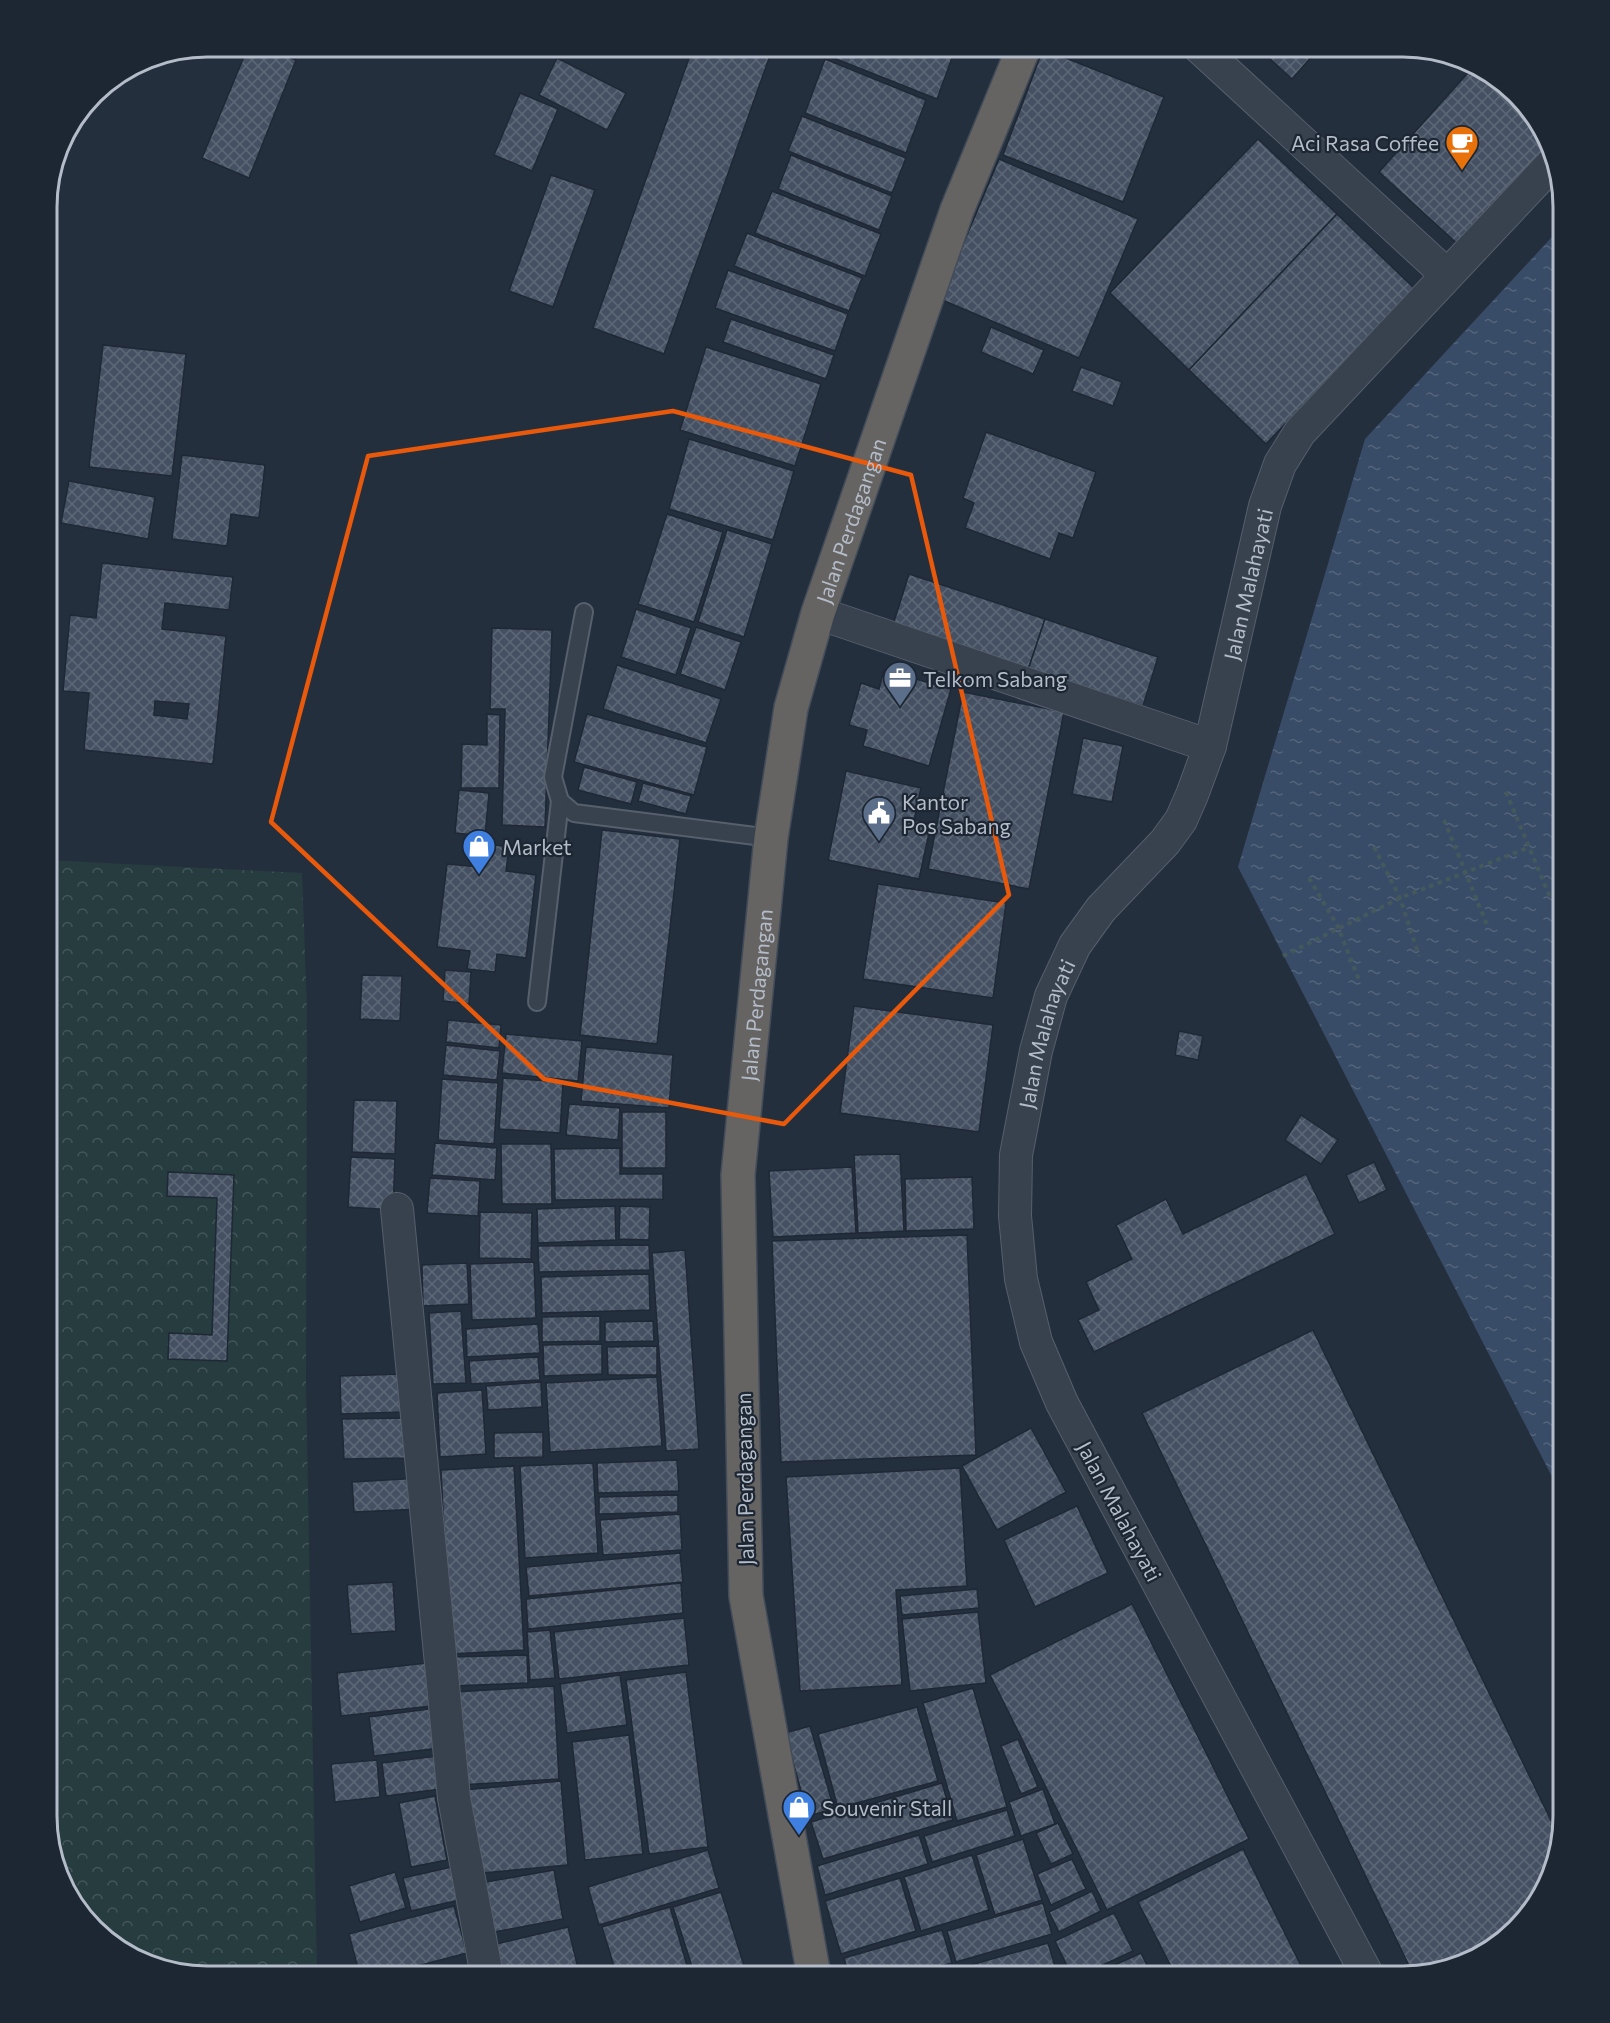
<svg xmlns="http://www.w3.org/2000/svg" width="1610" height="2023" viewBox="0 0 1610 2023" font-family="Commissioner,sans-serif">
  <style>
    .park { fill: url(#park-crowns) }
    .water { fill: url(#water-ripples) }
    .building { fill: url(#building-cross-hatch); stroke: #1f2835; stroke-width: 1.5; fill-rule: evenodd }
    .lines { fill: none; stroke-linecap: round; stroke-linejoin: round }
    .service-casing { stroke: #565f6c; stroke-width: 20 }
    .minor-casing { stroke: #565f6c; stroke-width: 34 }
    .trunk-casing { stroke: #434c59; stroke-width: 36 }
    .path { stroke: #44595c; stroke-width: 4; stroke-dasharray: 4.5 4.5; stroke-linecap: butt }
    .service { stroke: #38414e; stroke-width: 16 }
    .minor { stroke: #38414e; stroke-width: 32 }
    .trunk { stroke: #656462; stroke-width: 33 }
    .marked { fill: none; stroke: #e8590c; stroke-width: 4.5; stroke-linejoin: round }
    .labels { text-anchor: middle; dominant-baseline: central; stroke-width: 4.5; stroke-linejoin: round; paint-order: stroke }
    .poi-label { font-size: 21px; fill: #b4bcc9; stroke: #1d2633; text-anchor: start }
    .street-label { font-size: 21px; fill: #b4bcc9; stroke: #1d2633 }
    .rim { fill: none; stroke: #b4bcc9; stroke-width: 3 }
  </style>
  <defs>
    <pattern id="park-crowns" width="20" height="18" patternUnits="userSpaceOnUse" patternTransform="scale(1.5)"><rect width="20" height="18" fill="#263c3f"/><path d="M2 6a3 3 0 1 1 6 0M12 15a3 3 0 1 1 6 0" fill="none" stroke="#435659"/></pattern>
    <pattern id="water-ripples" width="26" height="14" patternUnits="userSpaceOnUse" patternTransform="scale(1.5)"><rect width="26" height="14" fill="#394c67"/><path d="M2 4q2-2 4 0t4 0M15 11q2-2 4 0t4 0" fill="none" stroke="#53647b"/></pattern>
    <pattern id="building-cross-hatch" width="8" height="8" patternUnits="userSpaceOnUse" patternTransform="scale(1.5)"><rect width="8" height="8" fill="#455162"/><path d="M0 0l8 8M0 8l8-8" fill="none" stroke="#5d6877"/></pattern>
  </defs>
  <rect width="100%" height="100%" fill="#242f3e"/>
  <!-- park -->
  <polygon class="park" points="47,860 302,873 307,1010 306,1382 317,1976 206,1976 135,1960 74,1906 47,1816"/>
  <!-- water -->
  <polygon class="water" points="1563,225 1563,1498 1238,867 1365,439"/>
  <!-- building -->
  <g class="building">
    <polygon points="248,47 263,47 296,60 249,178 202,158"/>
    <polygon points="693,47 773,47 664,354 593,328"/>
    <polygon points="829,47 956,47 937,99 826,55"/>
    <polygon points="1257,47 1320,47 1292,79"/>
    <polygon points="1043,49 1164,97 1123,202 1003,155"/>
    <polygon points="557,58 626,93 607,130 539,95"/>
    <polygon points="825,59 926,100 906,153 805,113"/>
    <polygon points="1475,65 1483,68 1536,117 1548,154 1463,249 1379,172"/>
    <polygon points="520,93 558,109 532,171 494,155"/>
    <polygon points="802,116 906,158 892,193 788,151"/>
    <polygon points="1258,139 1337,214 1189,370 1110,293"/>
    <polygon points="791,155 892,196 879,230 778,189"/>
    <polygon points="999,159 1138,219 1079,358 940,299"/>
    <polygon points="551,175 595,190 553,307 509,291"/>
    <polygon points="772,191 881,234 865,276 755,233"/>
    <polygon points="1337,214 1414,288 1266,444 1189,370"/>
    <polygon points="747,233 862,278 849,311 734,266"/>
    <polygon points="728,270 848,314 835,351 715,308"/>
    <polygon points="731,319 834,355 826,379 723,342"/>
    <polygon points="991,327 1044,350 1033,374 981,352"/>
    <polygon points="103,345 186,354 172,476 89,467"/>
    <polygon points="706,347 821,384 795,466 680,430"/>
    <polygon points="1081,367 1122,382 1113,406 1072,391"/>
    <polygon points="986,432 1096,472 1073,538 1059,533 1050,559 965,528 974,503 963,498"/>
    <polygon points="689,439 794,471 773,540 669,509"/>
    <polygon points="182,455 265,465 259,518 231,514 227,546 172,539"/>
    <polygon points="69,481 155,497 148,539 61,523"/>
    <polygon points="667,514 723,532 694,622 638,604"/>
    <polygon points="727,530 772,544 744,637 698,622"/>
    <path d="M102,563L233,577L229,610L165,603L162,629L226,636L213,764L84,750L89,693L63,691L70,615L96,618ZM155,701L189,704L187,719L154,715Z"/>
    <polygon points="909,574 1045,619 1028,670 893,625"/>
    <polygon points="636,609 691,628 676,675 621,657"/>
    <polygon points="1045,619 1158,657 1143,706 1028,670"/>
    <polygon points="696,627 741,642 725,690 680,674"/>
    <polygon points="492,628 552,630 545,827 502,825 505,709 490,709"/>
    <polygon points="617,665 721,699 706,743 603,709"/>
    <polygon points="884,670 951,689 929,766 863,746 867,730 849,725 861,683 879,689"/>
    <polygon points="963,692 1064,712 1029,889 928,869"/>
    <polygon points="487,714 500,715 499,788 461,788 462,744 487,745"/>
    <polygon points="587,714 707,747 694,795 574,762"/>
    <polygon points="1083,738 1123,746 1112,802 1072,794"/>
    <polygon points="584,767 637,782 631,804 578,790"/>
    <polygon points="846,771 921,788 914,820 931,824 919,879 828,860"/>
    <polygon points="643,783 691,796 686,814 638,801"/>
    <polygon points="459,790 489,793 485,836 455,833"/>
    <polygon points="602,830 680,839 657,1044 580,1035"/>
    <polygon points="482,843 509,847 506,871 536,875 526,958 497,954 495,972 467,969 470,951 437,947 447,864 479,867"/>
    <polygon points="878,884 1006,903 993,998 863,979"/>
    <polygon points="445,970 471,972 469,1004 443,1001"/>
    <polygon points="362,975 402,976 400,1021 360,1019"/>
    <polygon points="854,1006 993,1025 979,1132 840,1113"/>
    <polygon points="448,1020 501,1025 499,1048 446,1042"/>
    <polygon points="1179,1031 1203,1036 1198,1060 1175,1055"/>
    <polygon points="506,1034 582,1041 578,1081 502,1073"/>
    <polygon points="446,1045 500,1051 497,1080 443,1075"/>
    <polygon points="586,1047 673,1055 669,1108 581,1101"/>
    <polygon points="503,1078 563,1082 560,1133 499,1129"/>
    <polygon points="442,1079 498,1083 494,1144 438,1140"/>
    <polygon points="354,1100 397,1101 395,1154 352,1152"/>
    <polygon points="569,1104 620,1108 618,1140 566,1135"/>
    <rect x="622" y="1112" width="44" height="56"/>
    <polygon points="1301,1115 1338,1140 1321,1164 1285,1140"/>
    <polygon points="435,1143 497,1148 495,1180 432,1175"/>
    <polygon points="501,1144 551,1144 552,1204 502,1204"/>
    <polygon points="620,1148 620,1174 663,1174 663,1199 555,1200 554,1149"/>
    <polygon points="900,1154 904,1231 858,1233 854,1155"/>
    <polygon points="351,1157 395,1159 393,1210 348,1207"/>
    <polygon points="1374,1162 1387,1190 1359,1203 1346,1175"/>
    <polygon points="852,1167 856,1233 773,1237 769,1171"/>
    <polygon points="168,1172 234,1175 227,1361 168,1359 169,1333 212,1335 217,1198 167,1196"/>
    <polygon points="1306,1174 1335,1234 1094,1352 1078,1320 1099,1310 1086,1282 1132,1259 1116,1225 1166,1199 1183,1234"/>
    <polygon points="972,1177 974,1229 906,1231 905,1179"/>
    <polygon points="430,1178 480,1181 478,1216 427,1213"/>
    <polygon points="615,1206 616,1240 538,1243 537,1209"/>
    <polygon points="620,1206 650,1207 649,1240 619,1239"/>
    <polygon points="480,1212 532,1213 531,1259 479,1258"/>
    <polygon points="967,1235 976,1455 781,1462 772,1241"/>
    <polygon points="649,1245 650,1270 539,1272 538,1246"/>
    <polygon points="685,1250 699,1449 666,1451 652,1253"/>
    <polygon points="534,1262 536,1318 472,1320 470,1264"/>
    <polygon points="467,1263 469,1304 423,1306 422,1265"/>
    <polygon points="649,1274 650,1310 542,1313 541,1277"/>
    <polygon points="461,1311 466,1383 433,1384 429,1313"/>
    <polygon points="600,1316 600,1341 542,1342 542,1317"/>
    <polygon points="653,1321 654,1341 605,1342 605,1322"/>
    <polygon points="538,1324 540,1353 467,1357 466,1329"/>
    <polygon points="1313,1330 1559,1837 1547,1888 1493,1949 1413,1974 1142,1413"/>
    <polygon points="602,1344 602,1374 544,1376 543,1345"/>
    <polygon points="657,1346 657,1375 608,1375 607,1347"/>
    <polygon points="538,1357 540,1380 471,1384 469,1361"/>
    <polygon points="402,1374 403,1412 341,1414 340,1376"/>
    <polygon points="657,1377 662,1446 550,1452 546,1383"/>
    <polygon points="541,1382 542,1407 488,1410 486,1386"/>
    <polygon points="482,1390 486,1454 440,1457 437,1393"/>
    <polygon points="406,1418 407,1458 344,1459 342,1419"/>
    <polygon points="1031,1428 1066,1492 997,1530 962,1466"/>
    <polygon points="543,1432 543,1457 494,1458 494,1433"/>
    <polygon points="677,1460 679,1491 598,1493 597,1463"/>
    <polygon points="593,1463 598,1553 525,1558 520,1466"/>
    <polygon points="514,1466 524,1650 450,1654 441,1470"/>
    <polygon points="960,1468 967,1586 896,1590 902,1685 800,1691 786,1477"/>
    <polygon points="421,1478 422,1509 354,1512 352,1482"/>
    <polygon points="678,1495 678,1512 599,1514 599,1497"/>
    <polygon points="1077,1506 1108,1573 1035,1607 1004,1540"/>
    <polygon points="680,1514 682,1550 603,1555 600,1520"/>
    <polygon points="680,1553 683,1582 529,1596 526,1567"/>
    <polygon points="393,1582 396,1631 351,1634 347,1585"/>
    <polygon points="681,1583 683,1613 528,1629 526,1599"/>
    <polygon points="977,1589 979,1608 902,1615 900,1596"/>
    <polygon points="1132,1604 1249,1839 1107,1910 990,1675"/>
    <polygon points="978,1612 986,1683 910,1691 902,1619"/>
    <polygon points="684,1618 689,1665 559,1679 554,1632"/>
    <polygon points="550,1630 555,1678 530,1680 527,1632"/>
    <polygon points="527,1655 528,1683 450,1686 449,1657"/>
    <polygon points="427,1663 432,1706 341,1716 337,1673"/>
    <polygon points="686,1672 708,1847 649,1854 626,1680"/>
    <polygon points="620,1675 627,1725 567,1733 560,1684"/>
    <polygon points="554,1686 559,1779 459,1785 454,1692"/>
    <polygon points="973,1688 1007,1807 957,1821 923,1703"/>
    <polygon points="917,1707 938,1781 838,1808 818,1734"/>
    <polygon points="436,1708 440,1748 374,1756 369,1717"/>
    <polygon points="810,1726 834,1809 808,1816 785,1733"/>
    <polygon points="629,1735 643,1854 585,1860 572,1742"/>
    <polygon points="1018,1739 1038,1787 1021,1794 1001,1746"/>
    <polygon points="437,1756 441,1789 386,1796 382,1763"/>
    <polygon points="377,1760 380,1797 335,1802 331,1764"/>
    <polygon points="561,1781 568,1865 471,1874 463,1790"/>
    <polygon points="942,1783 953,1820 823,1859 811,1822"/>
    <polygon points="1043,1789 1055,1824 1021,1836 1009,1802"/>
    <polygon points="435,1796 447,1860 411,1867 399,1803"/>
    <polygon points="1007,1810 1015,1836 932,1862 924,1836"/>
    <polygon points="1058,1823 1073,1854 1051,1864 1036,1833"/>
    <polygon points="919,1835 928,1864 825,1895 817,1866"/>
    <polygon points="1023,1839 1042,1900 995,1915 976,1855"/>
    <polygon points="1243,1849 1305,1974 1299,1976 1176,1976 1138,1902"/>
    <polygon points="708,1850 719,1888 599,1925 588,1887"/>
    <polygon points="972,1855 989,1910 921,1931 904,1877"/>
    <polygon points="1072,1859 1086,1889 1051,1905 1037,1874"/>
    <polygon points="456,1866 464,1899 411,1911 403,1878"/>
    <polygon points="554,1870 563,1919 484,1934 475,1884"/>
    <polygon points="395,1872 406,1908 360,1922 349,1886"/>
    <polygon points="900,1878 916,1931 841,1954 825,1901"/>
    <polygon points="1092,1891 1101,1911 1059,1932 1049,1912"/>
    <polygon points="721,1892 746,1972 733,1976 695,1976 673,1907"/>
    <polygon points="1043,1903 1052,1934 956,1962 947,1931"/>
    <polygon points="454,1906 467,1953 379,1976 360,1976 349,1934"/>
    <polygon points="670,1907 690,1976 617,1976 602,1927"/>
    <polygon points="1114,1913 1133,1951 1079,1976 1072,1976 1055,1941"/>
    <polygon points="568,1927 580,1976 499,1976 492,1945"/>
    <polygon points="942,1930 952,1963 906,1976 849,1976 844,1958"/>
    <polygon points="1048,1943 1058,1976 974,1976 971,1965"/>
    <polygon points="1141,1953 1152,1976 1091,1976"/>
    <polygon points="965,1965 968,1976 927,1976"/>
  </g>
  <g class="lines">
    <defs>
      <g id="service">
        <polyline points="584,612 553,777 560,801 574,813 771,838"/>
        <polyline points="537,1002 560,801"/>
      </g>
      <g id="minor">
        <polyline points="1199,47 1447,275"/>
        <polyline points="818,613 1210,746"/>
        <polyline points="397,1209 454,1798 487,1976"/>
        <path id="s1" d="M1368,1976L1062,1403L1036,1342L1021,1279L1015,1216L1016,1155L1036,1051L1051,996L1075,945L1101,909L1165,842L1181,820L1192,795L1210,746L1265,506L1280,464L1300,432L1551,165"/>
      </g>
      <g id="trunk">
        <path id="s2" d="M814,1976L746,1596L738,1175L771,838L791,708L818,613L957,210L1024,47"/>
      </g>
    </defs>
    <!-- service casing -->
    <use href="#service" class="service-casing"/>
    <!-- minor casing -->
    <use href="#minor" class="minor-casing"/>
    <!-- trunk casing -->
    <use href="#trunk" class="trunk-casing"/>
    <!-- path -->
    <g class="path">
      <polyline points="1506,792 1550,897"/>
      <polyline points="1444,820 1487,925"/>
      <polyline points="1374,847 1400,898 1419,956"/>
      <polyline points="1309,878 1338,927 1359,980"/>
      <polyline points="1283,956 1400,898 1530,847"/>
    </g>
    <!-- service -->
    <use href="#service" class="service"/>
    <!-- minor -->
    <use href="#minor" class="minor"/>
    <!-- trunk -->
    <use href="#trunk" class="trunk"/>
  </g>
  <!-- marked area -->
  <path class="marked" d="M673,411L911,475L1009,895L784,1124L544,1079L271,822L368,456Z"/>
  <!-- icons -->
  <defs>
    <symbol id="cafe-pin" viewBox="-11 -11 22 30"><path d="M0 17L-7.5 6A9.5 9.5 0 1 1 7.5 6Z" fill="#e8710a" stroke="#1d2633"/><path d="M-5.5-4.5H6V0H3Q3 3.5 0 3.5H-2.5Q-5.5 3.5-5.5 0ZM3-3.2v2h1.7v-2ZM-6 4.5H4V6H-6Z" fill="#fff"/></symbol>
    <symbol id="office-pin" viewBox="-11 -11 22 30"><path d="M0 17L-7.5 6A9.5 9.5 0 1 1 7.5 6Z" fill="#5c6f8a" stroke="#1d2633"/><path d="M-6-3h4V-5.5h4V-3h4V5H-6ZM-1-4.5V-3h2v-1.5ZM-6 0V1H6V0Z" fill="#fff"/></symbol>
    <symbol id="civic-pin" viewBox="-11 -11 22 30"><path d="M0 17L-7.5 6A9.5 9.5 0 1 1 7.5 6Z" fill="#5c6f8a" stroke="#1d2633"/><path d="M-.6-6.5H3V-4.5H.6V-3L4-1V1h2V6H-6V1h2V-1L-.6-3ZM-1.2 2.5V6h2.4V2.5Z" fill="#fff"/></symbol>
    <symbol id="shop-pin" viewBox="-11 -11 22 30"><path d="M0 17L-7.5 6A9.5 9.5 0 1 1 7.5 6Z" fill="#3f7fe0" stroke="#1d2633"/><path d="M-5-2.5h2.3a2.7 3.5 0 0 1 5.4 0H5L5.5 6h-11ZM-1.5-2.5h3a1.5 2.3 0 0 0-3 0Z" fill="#fff"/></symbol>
  </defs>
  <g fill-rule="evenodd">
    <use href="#cafe-pin" x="1443" y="123" width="38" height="52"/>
    <use href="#office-pin" x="881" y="659" width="38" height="52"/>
    <use href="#civic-pin" x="860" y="794" width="38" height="52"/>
    <use href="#shop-pin" x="460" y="827" width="38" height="52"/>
    <use href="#shop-pin" x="780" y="1788" width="38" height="52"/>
  </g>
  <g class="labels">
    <!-- poi labels -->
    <g class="poi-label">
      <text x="1439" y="142" text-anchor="end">Aci Rasa Coffee</text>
      <text x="923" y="678">Telkom Sabang</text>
      <text x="902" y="801">Kantor<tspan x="902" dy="24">Pos Sabang</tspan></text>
      <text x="502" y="846">Market</text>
      <text x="822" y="1807">Souvenir Stall</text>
    </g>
    <!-- street labels -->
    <g class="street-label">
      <text stroke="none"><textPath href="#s2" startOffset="1474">Jalan Perdagangan</textPath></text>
      <text stroke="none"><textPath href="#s1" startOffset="1534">Jalan Malahayati</textPath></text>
      <text stroke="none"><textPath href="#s2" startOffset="988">Jalan Perdagangan</textPath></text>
      <text stroke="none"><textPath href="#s1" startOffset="1030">Jalan Malahayati</textPath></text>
      <text transform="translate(744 1479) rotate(-91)">Jalan Perdagangan</text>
      <text transform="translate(1120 1511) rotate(62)">Jalan Malahayati</text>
    </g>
  </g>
  <!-- crop -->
  <path d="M0 0H1610V2023H0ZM207 57H1403A150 150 0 0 1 1553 207V1816A150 150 0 0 1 1403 1966H207A150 150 0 0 1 57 1816V207A150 150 0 0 1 207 57Z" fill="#1d2633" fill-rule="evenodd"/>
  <path class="rim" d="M207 57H1403A150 150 0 0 1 1553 207V1816A150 150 0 0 1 1403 1966H207A150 150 0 0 1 57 1816V207A150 150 0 0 1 207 57Z"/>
</svg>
